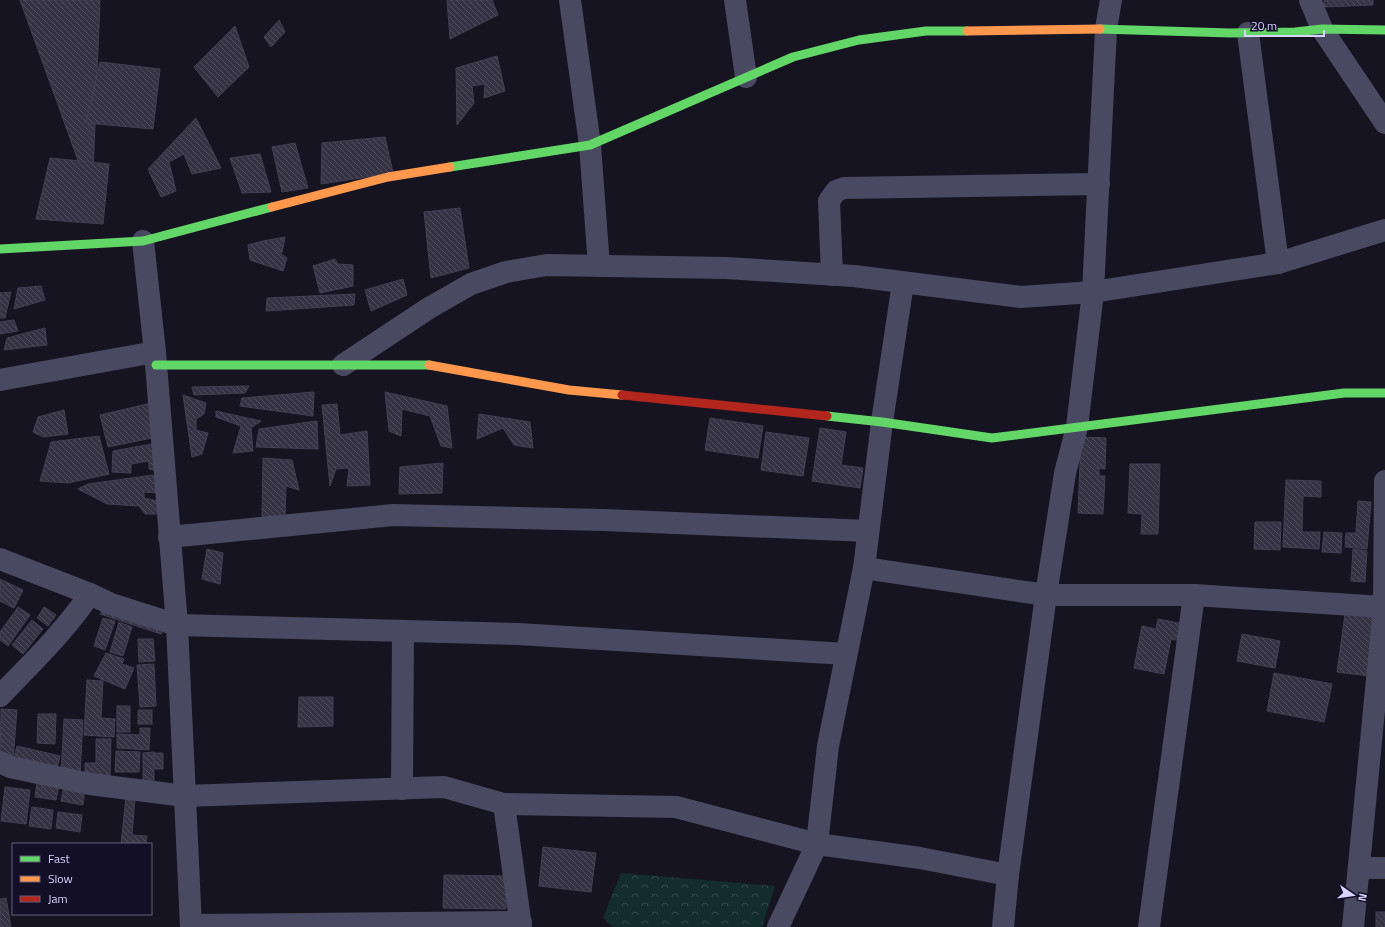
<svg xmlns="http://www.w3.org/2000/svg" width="1385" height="927" viewBox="0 0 1385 927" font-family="'Titillium Web',sans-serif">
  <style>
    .park { fill: url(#park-crowns) }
    .building { fill: url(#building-back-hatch); stroke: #433f54 }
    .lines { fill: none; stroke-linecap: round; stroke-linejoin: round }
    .street { stroke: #4a4962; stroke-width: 22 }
    .fast { stroke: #63d668; stroke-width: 9 }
    .slow { stroke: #ff974d; stroke-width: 9 }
    .jam { stroke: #b3261e; stroke-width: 9 }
  </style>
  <defs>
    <pattern id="park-crowns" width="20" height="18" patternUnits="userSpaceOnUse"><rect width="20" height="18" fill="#132c2d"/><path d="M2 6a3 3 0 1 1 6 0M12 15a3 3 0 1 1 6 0" fill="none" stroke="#354a4c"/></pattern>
    <pattern id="building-back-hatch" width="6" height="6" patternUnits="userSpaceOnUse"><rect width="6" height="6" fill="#343243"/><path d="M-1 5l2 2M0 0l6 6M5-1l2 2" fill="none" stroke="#514f5f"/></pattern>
  </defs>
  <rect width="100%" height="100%" fill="#161421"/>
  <!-- park -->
  <polygon class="park" points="621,873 775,886 762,927 613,927 603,918"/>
  <!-- building -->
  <g class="building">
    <polygon points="20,0 100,0 92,199"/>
    <polygon points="447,0 492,0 498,15 450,39"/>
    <polygon points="1324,0 1373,0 1373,5 1324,7"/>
    <polygon points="279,20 285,32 271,47 264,37"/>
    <polygon points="235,26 249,67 218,97 194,67"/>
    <polygon points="497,56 505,91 484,98 485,84 472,86 474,103 457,125 456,68"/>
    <polygon points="100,62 160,69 153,129 86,123"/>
    <polygon points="196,118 221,168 192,174 184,154 169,162 176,191 161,197 148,169"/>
    <polygon points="385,137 393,173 321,184 322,143"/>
    <polygon points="295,143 308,188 282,192 272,147"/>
    <polygon points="260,154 271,192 242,193 230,158"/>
    <polygon points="50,158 109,164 103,224 36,219"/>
    <polygon points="460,208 469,268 431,278 424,212"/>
    <polygon points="285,237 282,253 263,241"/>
    <polygon points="263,241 287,258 283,271 250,260 248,245"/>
    <polygon points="335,259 338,264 353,265 353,286 320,293 313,266"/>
    <polygon points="403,279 407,295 371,311 365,290"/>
    <polygon points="41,286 45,300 14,309 18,288"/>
    <polygon points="11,292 5,318 0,318 0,293"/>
    <polygon points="355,294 354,305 266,311 267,298"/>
    <polygon points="14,320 18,331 0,334 0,322"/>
    <polygon points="45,328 47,345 4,350 7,338"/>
    <polygon points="249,386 245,393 194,395 192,387"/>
    <polygon points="314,392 313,416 240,406 242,398"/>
    <polygon points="385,392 447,406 452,448 441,446 430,416 402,409 401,436 389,431"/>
    <polygon points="183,395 206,403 204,414 196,419 196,430 208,433 202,454 192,457"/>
    <polygon points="151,403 152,438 108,447 100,415"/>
    <polygon points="337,404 340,435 367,431 370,485 347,486 349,468 336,469 330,486 322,405"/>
    <polygon points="64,410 68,434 43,437 33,432 38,417"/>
    <polygon points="216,411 261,421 251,428 253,451 233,453 241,426 216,417"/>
    <polygon points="479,414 530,422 533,448 514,445 503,428 477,439"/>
    <polygon points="710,418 763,426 758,458 705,450"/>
    <polygon points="317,421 318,449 256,447 259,429"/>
    <polygon points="820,428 846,432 841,465 863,468 860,488 812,481"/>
    <polygon points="766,432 809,438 803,476 761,470"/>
    <polygon points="99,436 109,474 68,483 40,481 51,442"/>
    <polygon points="1081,437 1106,438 1105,469 1099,468 1099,476 1105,476 1103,514 1078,513"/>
    <polygon points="152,444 158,471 149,469 149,461 131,464 131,473 112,472 113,451"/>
    <polygon points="263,458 292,460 299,490 286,486 285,516 262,516"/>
    <polygon points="443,463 442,493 399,494 400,467"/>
    <polygon points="1130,464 1160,464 1158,534 1141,534 1142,514 1128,513"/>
    <polygon points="153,475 157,493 144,492 144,498 158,501 160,514 145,514 139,506 107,504 78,489 88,484"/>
    <polygon points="1286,480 1321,481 1321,497 1303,496 1302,532 1320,532 1319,549 1283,547"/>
    <polygon points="1358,501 1371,502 1367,549 1345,547 1346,533 1356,533"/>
    <polygon points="1255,522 1281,522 1280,550 1254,549"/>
    <polygon points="1324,532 1342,533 1341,553 1322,552"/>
    <polygon points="207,549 223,553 220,584 202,579"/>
    <polygon points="1353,549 1367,551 1365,582 1351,581"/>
    <polygon points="0,579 23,590 14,608 0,601"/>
    <polygon points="105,606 168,625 161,634 100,614"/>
    <polygon points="18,607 30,615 8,646 0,640 0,632"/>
    <polygon points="44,607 56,615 48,626 37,618"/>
    <polygon points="1345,614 1376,618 1369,676 1337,672"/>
    <polygon points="103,618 115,621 105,650 94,646"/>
    <polygon points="1158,619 1184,624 1181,641 1171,639 1164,674 1134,668 1142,626 1156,629"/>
    <polygon points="32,620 43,629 23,654 12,645"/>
    <polygon points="119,622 132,627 123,656 110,652"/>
    <polygon points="1242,634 1280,641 1275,668 1237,661"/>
    <polygon points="138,639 153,639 155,661 139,662"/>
    <polygon points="106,653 124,659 122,664 134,668 125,689 94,676"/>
    <polygon points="154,664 156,706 140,707 137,665"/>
    <polygon points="1274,673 1332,684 1324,722 1267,711"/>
    <polygon points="87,680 103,681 101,718 115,719 114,737 84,735"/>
    <polygon points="299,697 333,697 333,726 298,727"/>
    <rect x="117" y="706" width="13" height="26"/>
    <polygon points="1,709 17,710 13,759 0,758"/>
    <rect x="138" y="710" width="14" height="14"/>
    <polygon points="38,714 56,714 55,744 37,743"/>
    <polygon points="64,719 83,720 80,775 61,774"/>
    <polygon points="140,728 150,728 149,750 117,748 117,734 140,735"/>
    <polygon points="96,739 111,739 110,781 85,780 85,763 96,763"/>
    <polygon points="17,746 60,756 56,772 13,762"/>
    <polygon points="116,751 140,752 139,772 115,772"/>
    <polygon points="154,752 154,784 143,784 143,753"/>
    <polygon points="154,753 163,753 163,769 155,769"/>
    <polygon points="37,782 59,785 56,800 35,797"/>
    <polygon points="64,785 85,788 83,805 61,801"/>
    <polygon points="5,787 30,790 26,824 1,821"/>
    <polygon points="126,797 135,798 132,835 147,836 146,844 121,844"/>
    <polygon points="32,807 53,810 51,829 29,826"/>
    <polygon points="58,812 82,815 80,832 56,828"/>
    <polygon points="543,847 596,853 591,892 539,886"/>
    <polygon points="444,875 507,876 506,909 443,908"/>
    <polygon points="6,898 11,927 0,927 0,899"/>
    <rect x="1376" y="912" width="9" height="15"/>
  </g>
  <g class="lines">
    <!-- street -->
    <g class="street">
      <polyline points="570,0 590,145 599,266"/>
      <polyline points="735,0 746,77"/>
      <polyline points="1310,0 1322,29 1385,123"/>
      <polyline points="1248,33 1278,263"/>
      <polyline points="143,241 155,352 177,625 191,927"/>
      <polyline points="832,275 829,201 836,191 844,188 1099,184"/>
      <polyline points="343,365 429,308 471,284 506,272 547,265 726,268 854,276 1021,297 1093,292 1278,263 1385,230"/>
      <polyline points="0,380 155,352"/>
      <polyline points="169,537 393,515 604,520 868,531"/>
      <polyline points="0,559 90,594"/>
      <polyline points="864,568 1046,595 1194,595 1385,607"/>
      <path d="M0,696C32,663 64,632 90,594L111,604L177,625L518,634L846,654"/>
      <polyline points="0,762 10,767 90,784 185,796 444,787 504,804 676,807 817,844 920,858 1008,875"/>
      <polyline points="402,789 403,631"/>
      <polyline points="504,804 521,927"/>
      <polyline points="1359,868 1385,868"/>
      <polyline points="191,925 521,922"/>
      <polyline points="778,927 817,844 828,746 864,568 882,422 903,283"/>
      <polyline points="1003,927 1008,875 1046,595 1065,473 1077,427 1093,292 1106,29 1111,0"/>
      <polyline points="1149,927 1194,595"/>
      <polyline points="1353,927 1384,607 1385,481"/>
    </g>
    <!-- fast -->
    <g class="fast">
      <polyline points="1100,29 1230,33 1295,32 1322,29 1385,30"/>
      <polyline points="450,167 590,145 793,57 859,40 926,31 967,31"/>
      <polyline points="0,249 143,241 272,207"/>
      <polyline points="156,365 429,365"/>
      <polyline points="827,416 882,422 992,438 1344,393 1385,393"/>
    </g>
    <!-- slow -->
    <g class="slow">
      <polyline points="967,31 1100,29"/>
      <polyline points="272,207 388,177 450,167"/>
      <polyline points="429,365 569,390 622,395"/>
    </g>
    <!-- jam -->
    <polyline class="jam" points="622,395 827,416"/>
  </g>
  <!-- legend -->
  <rect x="12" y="843" width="140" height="72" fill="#130f26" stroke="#625e7d"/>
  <rect x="20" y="856" width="20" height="6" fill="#63d668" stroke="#625e7d"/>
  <text x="48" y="863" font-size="12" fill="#d9d4ff">Fast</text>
  <rect x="20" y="876" width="20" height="6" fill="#ff974d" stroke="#625e7d"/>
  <text x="48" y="883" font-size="12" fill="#d9d4ff">Slow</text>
  <rect x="20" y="896" width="20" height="6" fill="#b3261e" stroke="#625e7d"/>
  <text x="48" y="903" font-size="12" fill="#d9d4ff">Jam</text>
  <!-- north arrow -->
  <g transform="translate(1353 895) rotate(103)" stroke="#130f26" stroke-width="3" paint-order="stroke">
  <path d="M0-3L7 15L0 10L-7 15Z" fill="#d9d4ff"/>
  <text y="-6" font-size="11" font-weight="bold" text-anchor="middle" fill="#d9d4ff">N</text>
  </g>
  <!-- scale -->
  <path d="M1245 30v6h79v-6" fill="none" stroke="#d9d4ff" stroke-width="2"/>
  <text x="1251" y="30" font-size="12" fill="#d9d4ff" stroke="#130f26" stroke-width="3" paint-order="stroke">20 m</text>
</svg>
